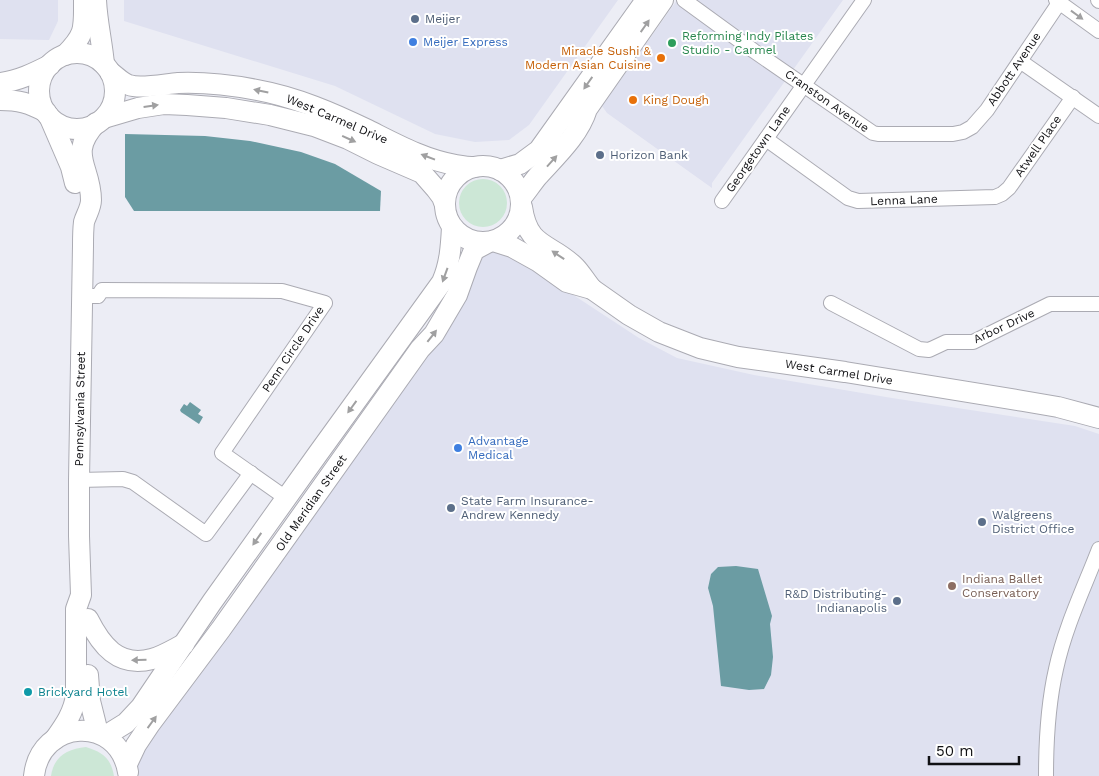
<svg xmlns="http://www.w3.org/2000/svg" width="1099" height="776" viewBox="0 0 1099 776" font-family="'Work Sans',sans-serif">
  <style>
    .built { fill: #dfe1f0 }
    .green { fill: #cce7d6 }
    .water { fill: #6b9ca3 }
    .lines { fill: none; stroke-linecap: round; stroke-linejoin: round }
    .street-casing { stroke: #ababb3; stroke-width: 16 }
    .secondary-casing { stroke: #ababb3; stroke-width: 22 }
    .street { stroke: #fff; stroke-width: 14 }
    .secondary { stroke: #fff; stroke-width: 20 }
    .oneway { fill: #a0a0a1 }
    .service-dot { fill: #5c6f8a; stroke: #fff; stroke-width: 2 }
    .shop-dot { fill: #3f7fe0; stroke: #fff; stroke-width: 2 }
    .leisure-dot { fill: #2e9e5b; stroke: #fff; stroke-width: 2 }
    .food-dot { fill: #e8710a; stroke: #fff; stroke-width: 2 }
    .education-dot { fill: #8d6e63; stroke: #fff; stroke-width: 2 }
    .culture-dot { fill: #0f9aa8; stroke: #fff; stroke-width: 2 }
    .labels { text-anchor: middle; dominant-baseline: central; stroke-width: 4; stroke-linejoin: round; paint-order: stroke }
    .service-label { font-size: 12px; fill: #4e5e75; stroke: #fff; text-anchor: start }
    .leisure-label { font-size: 12px; fill: #27864d; stroke: #fff; text-anchor: start }
    .shop-label { font-size: 12px; fill: #366cbe; stroke: #fff; text-anchor: start }
    .food-label { font-size: 12px; fill: #c56008; stroke: #fff; text-anchor: end }
    .street-label { font-size: 12px; fill: #111114; stroke: #fff }
    .education-label { font-size: 12px; fill: #785e54; stroke: #fff; text-anchor: start }
    .culture-label { font-size: 12px; fill: #0d838f; stroke: #fff; text-anchor: start }
  </style>
  <rect width="100%" height="100%" fill="#ecedf5"/>
  <!-- built -->
  <g class="built">
    <polygon points="0,0 58,0 58,21 49,40 0,39"/>
    <polygon points="124,0 618,0 529,125 509,140 475,142 435,134 335,86 124,21"/>
    <polygon points="677,0 843,0 712,183 712,188 607,113 602,106"/>
    <polygon points="491,251 523,262 639,338 677,358 754,375 892,398 1075,426 1099,434 1099,776 135,776 137,756 483,254"/>
  </g>
  <!-- green -->
  <g class="green">
    <circle cx="483" cy="203" r="24"/>
    <path d="M86,747C102,752 111,758 114,776H51C54,756 67,749 86,747Z"/>
  </g>
  <!-- water -->
  <g class="water">
    <polygon points="125,134 205,136 250,141 301,152 335,164 381,191 380,211 134,211 125,197"/>
    <polygon points="190,402 201,410 198,414 203,417 199,424 181,412 180,410 184,404 187,406"/>
    <polygon points="736,566 758,569 772,616 770,624 773,657 771,675 764,689 749,690 721,686 713,606 708,588 711,574 718,567"/>
  </g>
  <g class="lines">
    <defs>
      <g id="street">
        <polyline points="684,0 754,51 873,133 878,134 953,134 963,132 972,127 987,110 1061,0"/>
        <polyline points="1056,0 1099,31"/>
        <polyline points="1098,0 1099,1"/>
        <polyline points="1020,61 1099,116"/>
        <polyline points="766,139 848,198 858,201 995,197 1002,194 1009,188 1073,97"/>
        <polyline points="722,201 864,0"/>
        <polyline points="82,296 98,296 102,290 282,291 325,303 222,453 286,498"/>
        <polyline points="831,303 919,349 929,350 946,342 973,342 1050,304 1099,304"/>
        <polyline points="79,480 123,479 133,482 206,534 251,473"/>
        <path d="M1046,776C1046,740 1048,704 1056,669C1065,627 1084,588 1099,549"/>
      </g>
      <g id="secondary">
        <path d="M96,0C97,22 102,42 104,64"/>
        <circle cx="77" cy="91" r="38"/>
        <path d="M65,55C86,34 84,28 84,0"/>
        <path d="M110,72C116,76 122,83 129,85C140,89 165,84 178,83C204,82 231,85 257,90C296,97 333,113 368,130C396,144 425,160 456,165C462,166 469,167 475,167"/>
        <path d="M0,83C18,81 34,73 50,65"/>
        <path d="M0,100C19,100 29,103 46,112"/>
        <polyline points="49,116 71,167 75,183"/>
        <polyline points="104,118 138,108 164,104 187,105 226,108 270,115 314,126 348,139 378,154 422,173 436,189 442,197 445,205"/>
        <circle cx="483" cy="204" r="38"/>
        <polyline points="500,170 520,164 539,150 646,0"/>
        <path d="M521,198C527,191 532,183 538,176C556,156 579,135 587,109L663,0"/>
        <path d="M522,207C528,249 550,242 575,267C581,273 586,282 592,289"/>
        <polyline points="493,241 512,247 539,262 567,282 592,289 629,315 659,332 700,348 738,357 845,372 1023,401 1058,407 1099,418"/>
        <path d="M88,619C101,645 118,668 152,659C163,656 174,649 184,644"/>
        <polyline points="88,675 90,701 98,733"/>
        <path d="M105,736L126,723L141,707L212,602L317,455L442,282C450,264 451,246 452,227"/>
        <path d="M55,739C65,725 74,712 76,695V609L81,595L79,536V480L83,246C83,238 83,230 84,222C86,215 91,208 91,200C91,166 67,155 96,123"/>
        <polyline points="127,764 136,745 150,724 221,629 420,349 434,334 457,295 467,267 474,250 489,242"/>
        <path d="M34,776C40,719 118,714 128,772"/>
      </g>
    </defs>
    <!-- street casing -->
    <use href="#street" class="street-casing"/>
    <!-- secondary casing -->
    <use href="#secondary" class="secondary-casing"/>
    <!-- street -->
    <use href="#street" class="street"/>
    <!-- secondary -->
    <use href="#secondary" class="secondary"/>
  </g>
  <!-- one-way arrows -->
  <defs><path id="oneway-solid" d="M-6-.8H1V-3.2L6.5 0L1 3.2V.8H-6Z" transform="scale(1.25)"/></defs>
  <g class="oneway">
    <use href="#oneway-solid" transform="translate(1077 15) rotate(36)"/>
    <use href="#oneway-solid" transform="translate(645 26) rotate(-55)"/>
    <use href="#oneway-solid" transform="translate(588 83) rotate(125)"/>
    <use href="#oneway-solid" transform="translate(261 91) rotate(-168)"/>
    <use href="#oneway-solid" transform="translate(151 106) rotate(-8)"/>
    <use href="#oneway-solid" transform="translate(349 139) rotate(24)"/>
    <use href="#oneway-solid" transform="translate(428 157) rotate(-159)"/>
    <use href="#oneway-solid" transform="translate(552 161) rotate(-48)"/>
    <use href="#oneway-solid" transform="translate(558 255) rotate(-146)"/>
    <use href="#oneway-solid" transform="translate(445 275) rotate(110)"/>
    <use href="#oneway-solid" transform="translate(432 336) rotate(-52)"/>
    <use href="#oneway-solid" transform="translate(352 407) rotate(126)"/>
    <use href="#oneway-solid" transform="translate(257 539) rotate(125)"/>
    <use href="#oneway-solid" transform="translate(139 660) rotate(179)"/>
    <use href="#oneway-solid" transform="translate(152 722) rotate(-54)"/>
  </g>
  <!-- markers -->
  <g class="service-dot">
    <circle cx="415" cy="19" r="5"/>
    <circle cx="600" cy="155" r="5"/>
    <circle cx="451" cy="508" r="5"/>
    <circle cx="982" cy="522" r="5"/>
    <circle cx="897" cy="601" r="5"/>
  </g>
  <g class="shop-dot">
    <circle cx="413" cy="42" r="5"/>
    <circle cx="458" cy="448" r="5"/>
  </g>
  <circle class="leisure-dot" cx="672" cy="43" r="5"/>
  <g class="food-dot">
    <circle cx="661" cy="58" r="5"/>
    <circle cx="633" cy="100" r="5"/>
  </g>
  <circle class="education-dot" cx="952" cy="586" r="5"/>
  <circle class="culture-dot" cx="28" cy="692" r="5"/>
  <g class="labels">
    <!-- service labels -->
    <g class="service-label">
      <text x="425" y="19">Meijer</text>
      <text x="610" y="155">Horizon Bank</text>
      <text x="461" y="501">State Farm Insurance-<tspan x="461" dy="14">Andrew Kennedy</tspan></text>
      <text x="992" y="515">Walgreens<tspan x="992" dy="14">District Office</tspan></text>
      <text x="887" y="594" text-anchor="end">R&amp;D Distributing-<tspan x="887" dy="14">Indianapolis</tspan></text>
    </g>
    <!-- leisure labels -->
    <g class="leisure-label">
      <text x="682" y="36">Reforming Indy Pilates<tspan x="682" dy="14">Studio - Carmel</tspan></text>
    </g>
    <!-- shop labels -->
    <g class="shop-label">
      <text x="423" y="42">Meijer Express</text>
      <text x="468" y="441">Advantage<tspan x="468" dy="14">Medical</tspan></text>
    </g>
    <!-- food labels -->
    <g class="food-label">
      <text x="651" y="51">Miracle Sushi &amp;<tspan x="651" dy="14">Modern Asian Cuisine</tspan></text>
      <text x="643" y="100" text-anchor="start">King Dough</text>
    </g>
    <!-- street labels -->
    <g class="street-label">
      <text transform="translate(1014 69) rotate(-56)">Abbott Avenue</text>
      <text transform="translate(827 101) rotate(35)">Cranston Avenue</text>
      <text transform="translate(337 119) rotate(23)">West Carmel Drive</text>
      <text transform="translate(1038 146) rotate(-55)">Atwell Place</text>
      <text transform="translate(758 149) rotate(-55)">Georgetown Lane</text>
      <text transform="translate(904 200) rotate(-2)">Lenna Lane</text>
      <text transform="translate(1004 326) rotate(-25)">Arbor Drive</text>
      <text transform="translate(293 349) rotate(-56)">Penn Circle Drive</text>
      <text transform="translate(839 372) rotate(9)">West Carmel Drive</text>
      <text transform="translate(80 409) rotate(-89)">Pennsylvania Street</text>
      <text transform="translate(311 503) rotate(-55)">Old Meridian Street</text>
    </g>
    <!-- education labels -->
    <g class="education-label">
      <text x="962" y="579">Indiana Ballet<tspan x="962" dy="14">Conservatory</tspan></text>
    </g>
    <!-- culture labels -->
    <g class="culture-label">
      <text x="38" y="692">Brickyard Hotel</text>
    </g>
  </g>
  <!-- scale -->
  <path d="M929 756v8h90v-8" fill="none" stroke="#111114" stroke-width="2.5"/>
  <text x="936" y="756" font-size="15" fill="#111114" stroke="#ffffff" stroke-width="4" paint-order="stroke">50 m</text>
</svg>
